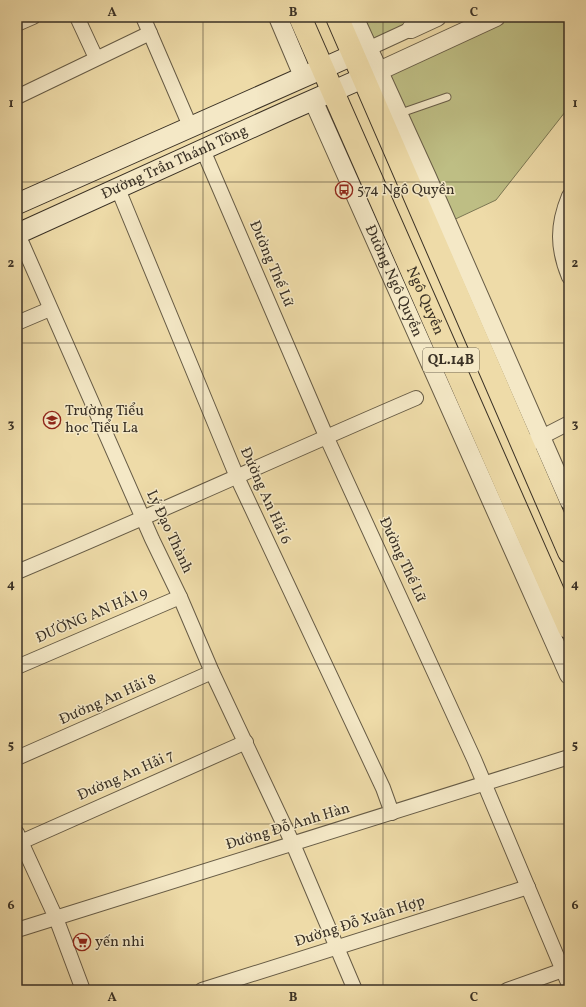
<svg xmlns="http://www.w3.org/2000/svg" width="586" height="1007" viewBox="0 0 586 1007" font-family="Vollkorn,serif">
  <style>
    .green { fill: #bebe84; stroke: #7c7854 }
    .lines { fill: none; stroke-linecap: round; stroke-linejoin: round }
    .service-casing { stroke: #675c46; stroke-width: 9 }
    .minor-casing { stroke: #675c46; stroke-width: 16 }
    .tertiary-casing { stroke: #675c46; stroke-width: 20 }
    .secondary-casing { stroke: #3a3125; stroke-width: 22 }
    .trunk-casing { stroke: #3a3125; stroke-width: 24 }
    .service { stroke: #f4e8c6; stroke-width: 7 }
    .minor { stroke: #f4e8c6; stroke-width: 14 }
    .tertiary { stroke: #f4e8c6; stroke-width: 18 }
    .secondary { stroke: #f4e8c6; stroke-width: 20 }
    .trunk { stroke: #eedba8; stroke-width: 22 }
    .grid { fill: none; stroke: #3a3125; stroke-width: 1; stroke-opacity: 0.55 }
    .labels { text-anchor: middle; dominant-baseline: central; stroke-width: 3; stroke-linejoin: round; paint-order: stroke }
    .shield { fill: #f4e8c6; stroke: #726855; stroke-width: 1 }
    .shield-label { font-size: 14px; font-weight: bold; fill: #3a3125 }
    .street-label { font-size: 15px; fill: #3a3125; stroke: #f4e8c6 }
    .poi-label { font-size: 15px; fill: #3a3125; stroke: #f4e8c6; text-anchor: start }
    .neatline { fill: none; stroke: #3a3125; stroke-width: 1.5 }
    .grid-label { font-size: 13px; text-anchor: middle; font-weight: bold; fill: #3a3125 }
  </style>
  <rect width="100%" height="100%" fill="#eedba8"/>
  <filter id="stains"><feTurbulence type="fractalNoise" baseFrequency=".005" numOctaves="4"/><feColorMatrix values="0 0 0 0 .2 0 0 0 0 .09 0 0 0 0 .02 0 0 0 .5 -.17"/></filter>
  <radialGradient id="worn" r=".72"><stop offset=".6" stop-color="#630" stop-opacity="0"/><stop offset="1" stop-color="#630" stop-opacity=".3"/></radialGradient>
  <!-- green -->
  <g class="green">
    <polygon points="355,17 437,17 369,49"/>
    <polygon points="497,17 569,17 569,107 496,200 447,223 379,71"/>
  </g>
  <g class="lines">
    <defs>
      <polyline id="service" points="398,114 447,97"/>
      <g id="minor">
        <polyline points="77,17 96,58"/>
        <polyline points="143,17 190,126"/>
        <polyline points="17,24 33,17"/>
        <polyline points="359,53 411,29"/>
        <polyline points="17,97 150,33"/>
        <polyline points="203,150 326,436 474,759 569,985"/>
        <polyline points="118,189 237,477 383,788 392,813"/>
        <path d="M569,196C557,225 557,248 569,277"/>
        <polyline points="17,232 152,539 180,597 212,672 293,844 355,990"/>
        <polyline points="17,323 50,309"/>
        <polyline points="532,442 569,423"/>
        <path d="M17,572C151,516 283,455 416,398"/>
        <polyline points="17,667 180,597"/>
        <polyline points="17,758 212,672"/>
        <polyline points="17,833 56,918 83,990"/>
        <polyline points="21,842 246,742"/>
        <polyline points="17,930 569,757"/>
        <polyline points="202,990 528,887"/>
        <polyline points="507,990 563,970"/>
      </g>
      <g id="tertiary">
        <polyline points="278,17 303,76"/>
        <polyline points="354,17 427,177 569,501"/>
        <polyline points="411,29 437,17"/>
        <polyline points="379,71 496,17"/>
        <path id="s1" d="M313,100L569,675"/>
      </g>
      <g id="secondary">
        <polyline points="17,204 353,55"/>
        <path id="s2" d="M17,234L288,111L363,78"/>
      </g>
      <g id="trunk">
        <path id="s3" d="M300,17L569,628"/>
        <polyline points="337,17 569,552"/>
      </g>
    </defs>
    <!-- service casing -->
    <use href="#service" class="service-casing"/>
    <!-- minor casing -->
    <use href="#minor" class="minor-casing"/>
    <!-- tertiary casing -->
    <use href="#tertiary" class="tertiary-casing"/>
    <!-- secondary casing -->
    <use href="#secondary" class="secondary-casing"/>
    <!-- trunk casing -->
    <use href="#trunk" class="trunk-casing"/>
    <!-- service -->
    <use href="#service" class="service"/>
    <!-- minor -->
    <use href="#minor" class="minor"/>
    <!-- tertiary -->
    <use href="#tertiary" class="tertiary"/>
    <!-- secondary -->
    <use href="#secondary" class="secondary"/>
    <!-- trunk -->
    <use href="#trunk" class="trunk"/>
  </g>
  <!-- grid -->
  <path class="grid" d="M203,17V990M383,17V990M17,182H569M17,343H569M17,504H569M17,664H569M17,824H569"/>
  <!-- icons -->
  <defs>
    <symbol id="bus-ring" viewBox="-11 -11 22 22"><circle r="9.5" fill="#f4e8c6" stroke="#8f2418" stroke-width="1.5"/><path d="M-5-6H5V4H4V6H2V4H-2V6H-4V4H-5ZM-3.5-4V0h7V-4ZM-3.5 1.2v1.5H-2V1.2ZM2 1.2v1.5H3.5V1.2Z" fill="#8f2418"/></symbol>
    <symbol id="school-ring" viewBox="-11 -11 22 22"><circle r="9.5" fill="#f4e8c6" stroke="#8f2418" stroke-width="1.5"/><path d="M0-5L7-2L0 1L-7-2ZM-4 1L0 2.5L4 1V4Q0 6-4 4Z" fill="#8f2418"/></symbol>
    <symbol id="supermarket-ring" viewBox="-11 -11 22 22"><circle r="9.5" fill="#f4e8c6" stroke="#8f2418" stroke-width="1.5"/><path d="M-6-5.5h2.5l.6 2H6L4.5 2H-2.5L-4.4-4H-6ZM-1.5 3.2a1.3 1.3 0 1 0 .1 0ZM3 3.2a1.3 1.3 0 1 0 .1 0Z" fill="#8f2418"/></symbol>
  </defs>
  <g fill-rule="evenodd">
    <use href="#bus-ring" x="334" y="180" width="20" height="20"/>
    <use href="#school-ring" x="42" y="410" width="20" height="20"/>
    <use href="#supermarket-ring" x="72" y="932" width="20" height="20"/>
  </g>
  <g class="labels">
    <!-- shield labels -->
    <rect class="shield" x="423" y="348" width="56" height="24" rx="3"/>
    <g class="shield-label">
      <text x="451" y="360">QL.14B</text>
    </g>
    <!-- street labels -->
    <g class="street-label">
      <text stroke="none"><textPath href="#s2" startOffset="173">Đường Trần Thánh Tông</textPath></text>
      <text transform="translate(271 264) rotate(67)">Đường Thế Lữ</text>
      <text stroke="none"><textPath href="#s1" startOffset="198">Đường Ngô Quyền</textPath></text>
      <text stroke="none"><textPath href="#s3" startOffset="310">Ngô Quyền</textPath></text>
      <text transform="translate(265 496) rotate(66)">Đường An Hải 6</text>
      <text transform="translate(169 532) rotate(65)">Lý Đạo Thành</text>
      <text transform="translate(402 560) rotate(65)">Đường Thế Lữ</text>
      <text transform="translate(92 616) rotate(-23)">ĐƯỜNG AN HẢl 9</text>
      <text transform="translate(108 700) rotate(-24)">Đường An Hải 8</text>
      <text transform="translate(126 776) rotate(-24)">Đường An Hải 7</text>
      <text transform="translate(288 827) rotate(-17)">Đường Đỗ Anh Hàn</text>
      <text transform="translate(360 922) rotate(-18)">Đường Đỗ Xuân Hợp</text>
    </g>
    <!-- poi labels -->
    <g class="poi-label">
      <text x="357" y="190">574 Ngô Quyền</text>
      <text x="65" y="411">Trường Tiểu<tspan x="65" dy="17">học Tiểu La</tspan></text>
      <text x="95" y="942">yến nhi</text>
    </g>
  </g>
  <!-- margin -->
  <rect width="586" height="1007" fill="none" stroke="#eedba8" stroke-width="44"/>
  <rect x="22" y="22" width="542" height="963" class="neatline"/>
  <g class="grid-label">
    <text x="112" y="16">A</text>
    <text x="293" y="16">B</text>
    <text x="474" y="16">C</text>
    <text x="11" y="107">1</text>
    <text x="575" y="107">1</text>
    <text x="11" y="267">2</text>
    <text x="575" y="267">2</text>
    <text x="11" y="428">3</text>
    <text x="575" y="428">3</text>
    <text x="11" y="588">4</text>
    <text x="575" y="588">4</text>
    <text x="11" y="749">5</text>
    <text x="575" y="749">5</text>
    <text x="11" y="909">6</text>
    <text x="575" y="909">6</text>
    <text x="112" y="1001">A</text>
    <text x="293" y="1001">B</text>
    <text x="474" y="1001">C</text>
  </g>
  <rect width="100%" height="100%" filter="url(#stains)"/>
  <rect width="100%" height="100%" fill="url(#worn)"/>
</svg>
